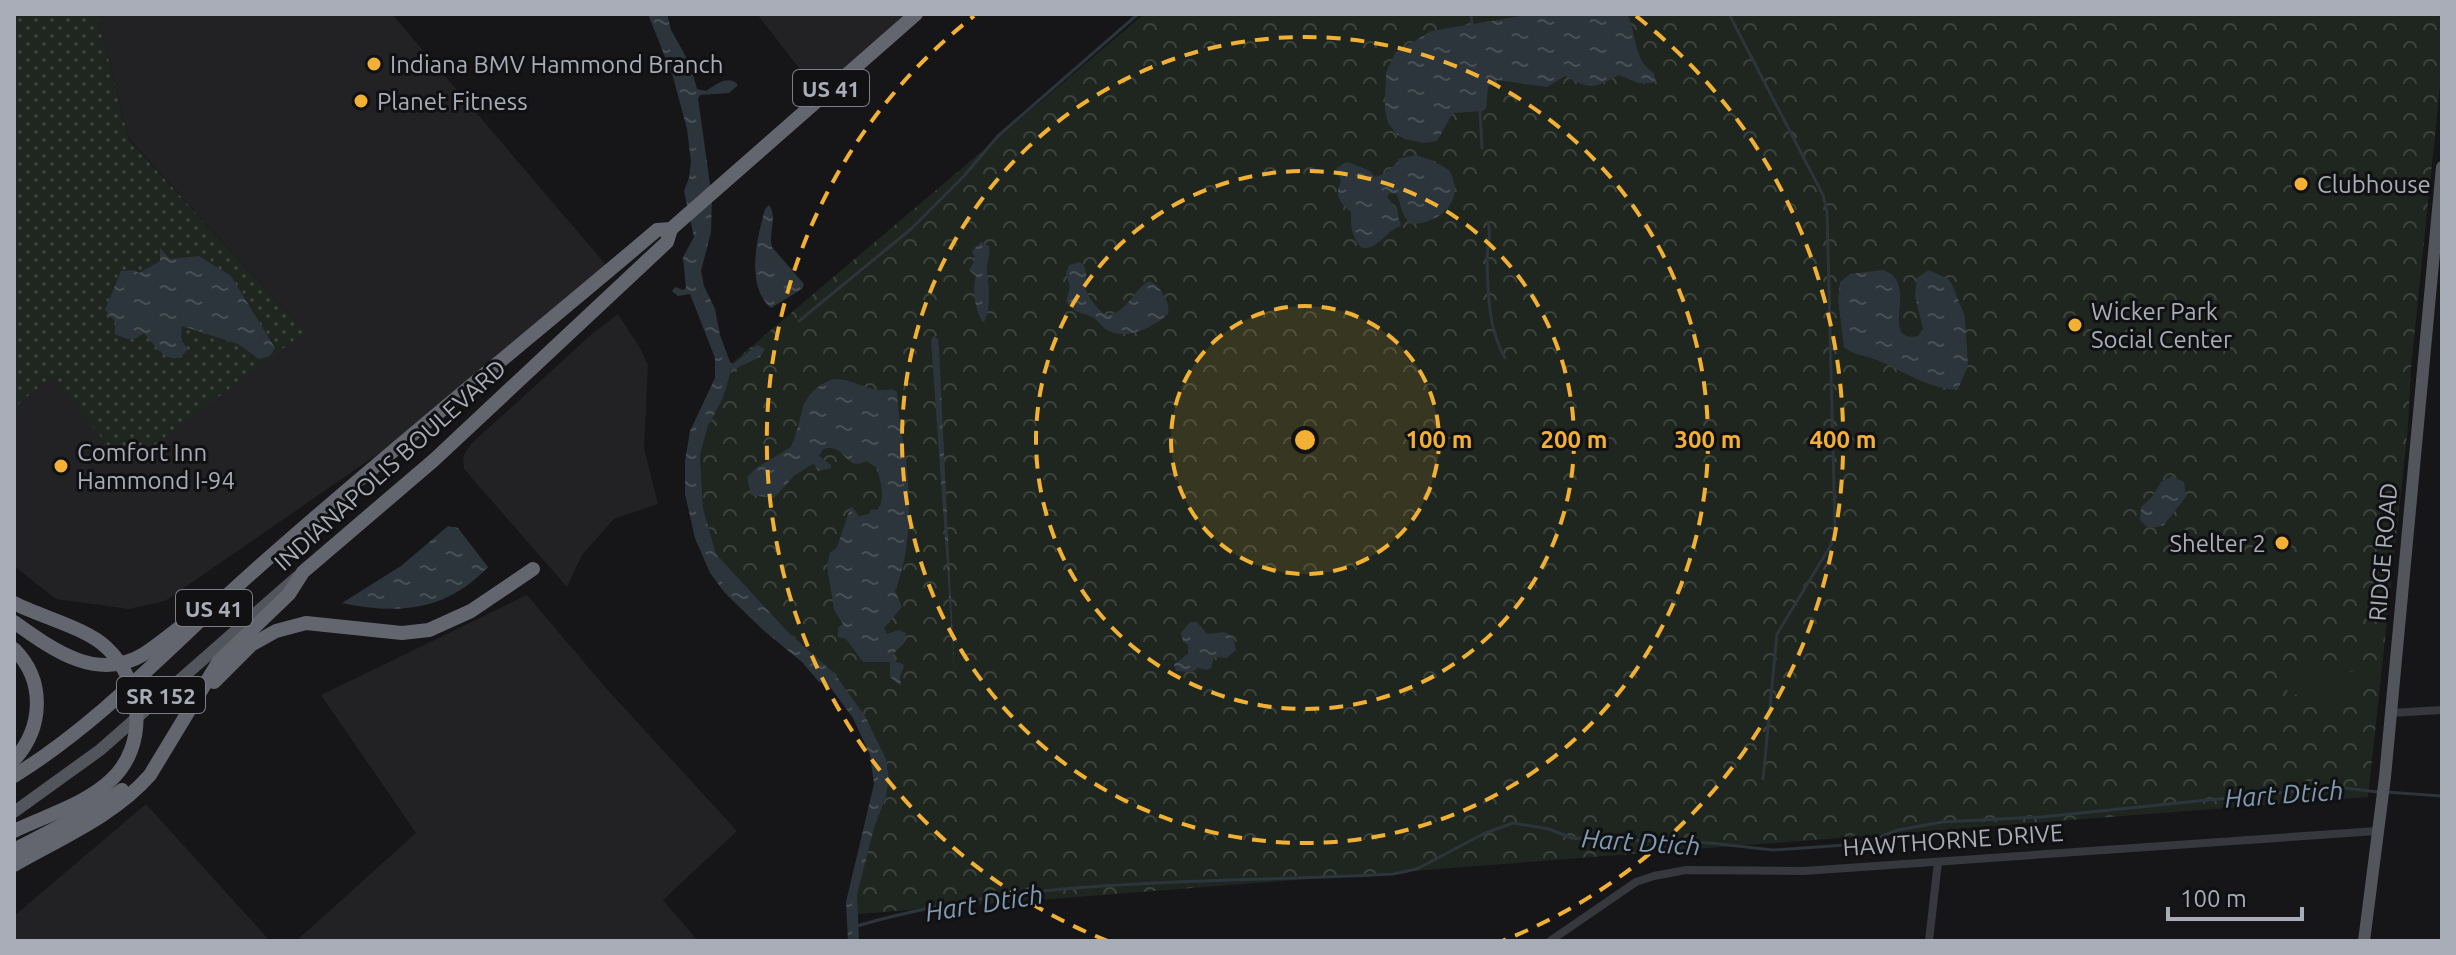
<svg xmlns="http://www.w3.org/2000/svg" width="2456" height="955" viewBox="0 0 2456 955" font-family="Ubuntu,sans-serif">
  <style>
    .built { fill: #222225 }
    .grass { fill: url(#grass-dots) }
    .park { fill: url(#park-crowns) }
    .pitch { fill: #1e261f }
    .water { fill: url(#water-ripples) }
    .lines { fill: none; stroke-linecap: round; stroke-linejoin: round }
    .stream { stroke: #2c353c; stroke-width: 3 }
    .street { stroke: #37383d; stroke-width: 8 }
    .primary { stroke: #53555c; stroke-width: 12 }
    .highway { stroke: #63666e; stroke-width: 14 }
    .ring { fill: none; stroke: #f2b134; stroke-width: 4; stroke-dasharray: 14 10 }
    .poi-dot { fill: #f2b134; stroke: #111113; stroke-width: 3 }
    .labels { text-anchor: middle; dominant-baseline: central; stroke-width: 6; stroke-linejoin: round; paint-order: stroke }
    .shield { fill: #111113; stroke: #7b7e86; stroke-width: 2 }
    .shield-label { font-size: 22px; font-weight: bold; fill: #a8adb8 }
    .poi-label { font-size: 24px; fill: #a8adb8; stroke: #111113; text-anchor: start }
    .street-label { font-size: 24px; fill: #a8adb8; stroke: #111113 }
    .water-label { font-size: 26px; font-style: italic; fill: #7f9bb3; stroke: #111113 }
    .centre { fill: #f2b134; stroke: #111113; stroke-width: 4 }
    .ring-label { font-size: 24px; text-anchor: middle; font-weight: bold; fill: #f2b134; stroke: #111113; stroke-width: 6; stroke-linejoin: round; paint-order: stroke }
  </style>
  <defs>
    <pattern id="grass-dots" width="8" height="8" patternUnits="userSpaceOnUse" patternTransform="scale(2)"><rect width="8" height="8" fill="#1e261f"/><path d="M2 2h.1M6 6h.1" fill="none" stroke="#3c433d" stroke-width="1.8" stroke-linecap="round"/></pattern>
    <pattern id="park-crowns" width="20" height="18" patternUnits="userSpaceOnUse" patternTransform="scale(2)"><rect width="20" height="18" fill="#1e261f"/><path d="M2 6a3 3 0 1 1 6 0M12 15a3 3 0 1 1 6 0" fill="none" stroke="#3c433d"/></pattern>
    <pattern id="water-ripples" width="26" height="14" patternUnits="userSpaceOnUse" patternTransform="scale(2)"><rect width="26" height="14" fill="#2c353c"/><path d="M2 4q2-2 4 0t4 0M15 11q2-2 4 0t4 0" fill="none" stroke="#485056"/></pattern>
  </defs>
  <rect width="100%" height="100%" fill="#161618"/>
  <!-- built -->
  <g class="built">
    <polygon points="97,14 392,14 607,266 404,436 165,601 129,609 56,599 14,566 14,408 52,375 305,332 129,139"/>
    <polygon points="757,14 910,14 820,95"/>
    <polygon points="618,314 640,348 648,365 644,448 658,504 614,519 582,555 567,587 464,469 463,457 470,445 593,333"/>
    <polygon points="527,595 605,687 737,831 663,900 698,941 296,941 416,833 321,695"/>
    <polygon points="146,804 270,941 14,941 14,916"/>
  </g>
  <!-- grass -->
  <polygon class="grass" points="14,14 97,14 129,140 305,332 125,467 52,376 14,408"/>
  <!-- park -->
  <polygon class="park" points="1144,14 2442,14 2442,67 2411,368 2408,427 2368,797 857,914 857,895 874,828 886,797 889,778 886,760 834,673 789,633 716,554 703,508 700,455 708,426 723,398 732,363"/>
  <!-- pitch -->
  <polygon class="pitch" points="2293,661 2358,673 2352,705 2287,693"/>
  <!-- water -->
  <g class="water">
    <path d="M648,14H667L671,30L690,64L697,89L706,91C716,85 728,74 738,85L729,93L700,95L698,98L712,199L711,232L701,271L704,286L715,309L720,335L730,362L733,364L757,345L765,349L760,357L739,367L730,374L723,398L708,426L700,455L703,508L716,554L789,633L834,673L865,716L886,759L889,778L886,797L874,828L857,895L859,941H848L846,902L874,784L870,755L853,718L830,687L818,681L802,662L763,630L725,593L710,573L695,538L685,494V461L690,431L715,378V358L690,294L678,296L672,291L675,287L683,290L686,288L683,257L694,237L684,191L689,178L691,162L687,129L673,77Z"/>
    <path d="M1534,14H1627C1637,33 1633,61 1654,73L1655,80L1653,83H1638L1619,75C1592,89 1592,90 1565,76L1547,87L1497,80L1488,87L1486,108L1483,111L1453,113L1437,141L1424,143L1405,139L1397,135L1388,123L1385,110L1386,72L1395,53L1431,31Z"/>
    <path d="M1415,155L1434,161L1449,170C1467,199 1440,225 1410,224L1403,214L1397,194L1390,193L1387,197L1397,210L1401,226C1386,230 1379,250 1362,248C1351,237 1351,227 1351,212C1340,203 1334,195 1341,181L1336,168L1348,162L1370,171L1375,177L1384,174L1398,162V159Z"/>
    <path d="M769,205C778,217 768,233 772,247L804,284L802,289L771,308C745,285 757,239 765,209Z"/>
    <path d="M981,242L989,246C991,256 986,263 987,272C989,284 991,315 983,323C975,311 972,289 976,276L969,270L975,260L972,251Z"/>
    <path d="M160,248L170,259L199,256L231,276L275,348L270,356L259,359L238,344L182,326L181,340L188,349C172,372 156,347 144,333C132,343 128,339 114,334L116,323L105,310L121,271L134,270L139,273L160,261Z"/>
    <path d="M1079,262L1083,264C1088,274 1086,276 1085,285C1085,295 1098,309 1105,315C1126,315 1133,290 1149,281C1160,285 1171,303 1168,314C1154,327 1126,341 1107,330C1102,327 1098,320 1092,317C1080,312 1074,313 1066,301L1070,287L1066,273L1069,265Z"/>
    <path d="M1882,270C1922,280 1877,344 1918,336L1923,329L1915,296L1917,278L1929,270L1948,279L1952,284L1965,317L1968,366L1958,389C1933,392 1897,367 1874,359C1863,355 1853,355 1844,347L1838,299L1840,282L1850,274Z"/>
    <polygon points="934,335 938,340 939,349 955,680 931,340"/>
    <path d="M833,379C854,378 872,395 892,389L897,392C898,416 903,438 906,461C911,503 911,552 895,591L902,607L884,628L887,634L899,630L906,633L904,643L893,654L896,662L903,664L904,667L900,676L901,686L890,677V662H863L846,639L838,637V628L843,624L834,610L827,566L830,553L837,547L851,506L859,516L869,514L871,509L877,510C887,499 880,479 876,467L866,461C844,473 847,442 823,449L819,456L831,465V468L818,471L814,464L811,465L794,476L774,498L751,495L747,477L756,468L791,447C805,417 796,393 833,379Z"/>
    <polygon points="2172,476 2184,482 2186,497 2163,526 2148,528 2140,520 2141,507 2152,497 2161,482"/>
    <path d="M448,526L458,528L488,567C446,611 399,615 342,603L401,566Z"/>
    <polygon points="1190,622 1197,622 1207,634 1225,632 1233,638 1236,650 1227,658 1214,657 1211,668 1207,670 1198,668 1192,672 1176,671 1174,664 1188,654 1188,645 1183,641 1181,633"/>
  </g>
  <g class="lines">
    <!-- stream -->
    <g class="stream">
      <polyline points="1471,14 1472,24"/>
      <polyline points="1729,14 1823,195 1827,212 1835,530 1831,545 1777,634 1763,779"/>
      <polyline points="1480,112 1482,148"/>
      <path d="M1488,222C1492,234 1487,247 1487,260C1488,292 1488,329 1505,358"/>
      <polyline points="799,321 911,229 964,176 998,136 1138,14"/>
      <polyline points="2386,792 2442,796"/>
      <path d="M857,926C1030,875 1215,884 1393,874L1417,869L1483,834L1513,823L1549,829L1572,838L1710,843L1773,850L1846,845L1872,840L1898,830L1942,822L2041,817L2336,787L2378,792"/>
    </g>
    <!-- street -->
    <g class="street">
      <polyline points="2390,713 2442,710"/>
      <polyline points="1550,941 1636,882 1654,876 1686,870 1804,871 2377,831"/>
      <polyline points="1929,941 1938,862"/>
    </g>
    <!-- primary -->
    <g class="primary">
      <polyline points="14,812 100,750 297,577"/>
      <polyline points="2364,941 2385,777 2442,167"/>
    </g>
    <!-- highway -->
    <g class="highway">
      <path d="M14,603C41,617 87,628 107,648C142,681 149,745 111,780C86,804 45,816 14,831"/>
      <path d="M14,622C52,649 97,683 144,654C158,645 171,634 184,624"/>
      <path d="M14,649C46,681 43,728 14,760"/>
      <polyline points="214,682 251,645 276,631 306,623 402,633 429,630 471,611 533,569"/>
      <path d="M14,776C103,721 176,640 254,571C385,454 523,344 657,230L671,229L916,14"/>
      <polyline points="14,850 97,807 122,790"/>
      <path d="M14,865C61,838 114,816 150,775L219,661L289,594L303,572L434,460L667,242L671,229"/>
    </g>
  </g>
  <!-- distance rings -->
  <circle cx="1305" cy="440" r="134" fill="#f2b134" fill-opacity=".12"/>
  <g class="ring">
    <circle cx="1305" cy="440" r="134"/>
    <circle cx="1305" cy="440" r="269"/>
    <circle cx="1305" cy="440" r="403"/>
    <path d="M1108 941A538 538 0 0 1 974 16M1636 16A538 538 0 0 1 1502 941"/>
  </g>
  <!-- markers -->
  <g class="poi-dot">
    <circle cx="374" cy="64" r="8"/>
    <circle cx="361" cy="101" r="8"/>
    <circle cx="2301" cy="184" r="8"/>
    <circle cx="2075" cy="325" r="8"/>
    <circle cx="61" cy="466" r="8"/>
    <circle cx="2282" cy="543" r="8"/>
  </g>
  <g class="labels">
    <!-- shield labels -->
    <g class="shield">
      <rect x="793" y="70" width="76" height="36" rx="6"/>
      <rect x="176" y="590" width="76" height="36" rx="6"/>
      <rect x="117" y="677" width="88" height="36" rx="6"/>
    </g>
    <g class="shield-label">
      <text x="831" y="88">US 41</text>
      <text x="214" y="608">US 41</text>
      <text x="161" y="695">SR 152</text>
    </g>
    <!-- poi labels -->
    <g class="poi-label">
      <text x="390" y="64">Indiana BMV Hammond Branch</text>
      <text x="377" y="101">Planet Fitness</text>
      <text x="2317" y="184">Clubhouse</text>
      <text x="2091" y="311">Wicker Park<tspan x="2091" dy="28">Social Center</tspan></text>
      <text x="77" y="452">Comfort Inn<tspan x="77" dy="28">Hammond I-94</tspan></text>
      <text x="2266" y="543" text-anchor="end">Shelter 2</text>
    </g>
    <!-- street labels -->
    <g class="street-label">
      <text transform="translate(390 465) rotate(-42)">INDIANAPOLIS BOULEVARD</text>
      <text transform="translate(2383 552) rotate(-85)">RIDGE ROAD</text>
      <text transform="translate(1953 840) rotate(-4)">HAWTHORNE DRIVE</text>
    </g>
    <!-- water labels -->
    <g class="water-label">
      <text transform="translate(2284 794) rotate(-4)">Hart Dtich</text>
      <text transform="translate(1641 842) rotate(4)">Hart Dtich</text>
      <text transform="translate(984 903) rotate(-9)">Hart Dtich</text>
    </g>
  </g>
  <circle cx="1305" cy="440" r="12" class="centre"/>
  <g class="ring-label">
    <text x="1439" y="448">100 m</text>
    <text x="1574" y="448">200 m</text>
    <text x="1708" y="448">300 m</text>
    <text x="1843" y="448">400 m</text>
  </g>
  <!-- border -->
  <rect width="2456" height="955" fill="none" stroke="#a8adb8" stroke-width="32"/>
  <!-- scale -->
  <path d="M2168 907v12h134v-12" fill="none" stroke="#a8adb8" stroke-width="4"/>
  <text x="2180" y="907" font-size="24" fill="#a8adb8" stroke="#111113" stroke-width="6" paint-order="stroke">100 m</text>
</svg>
